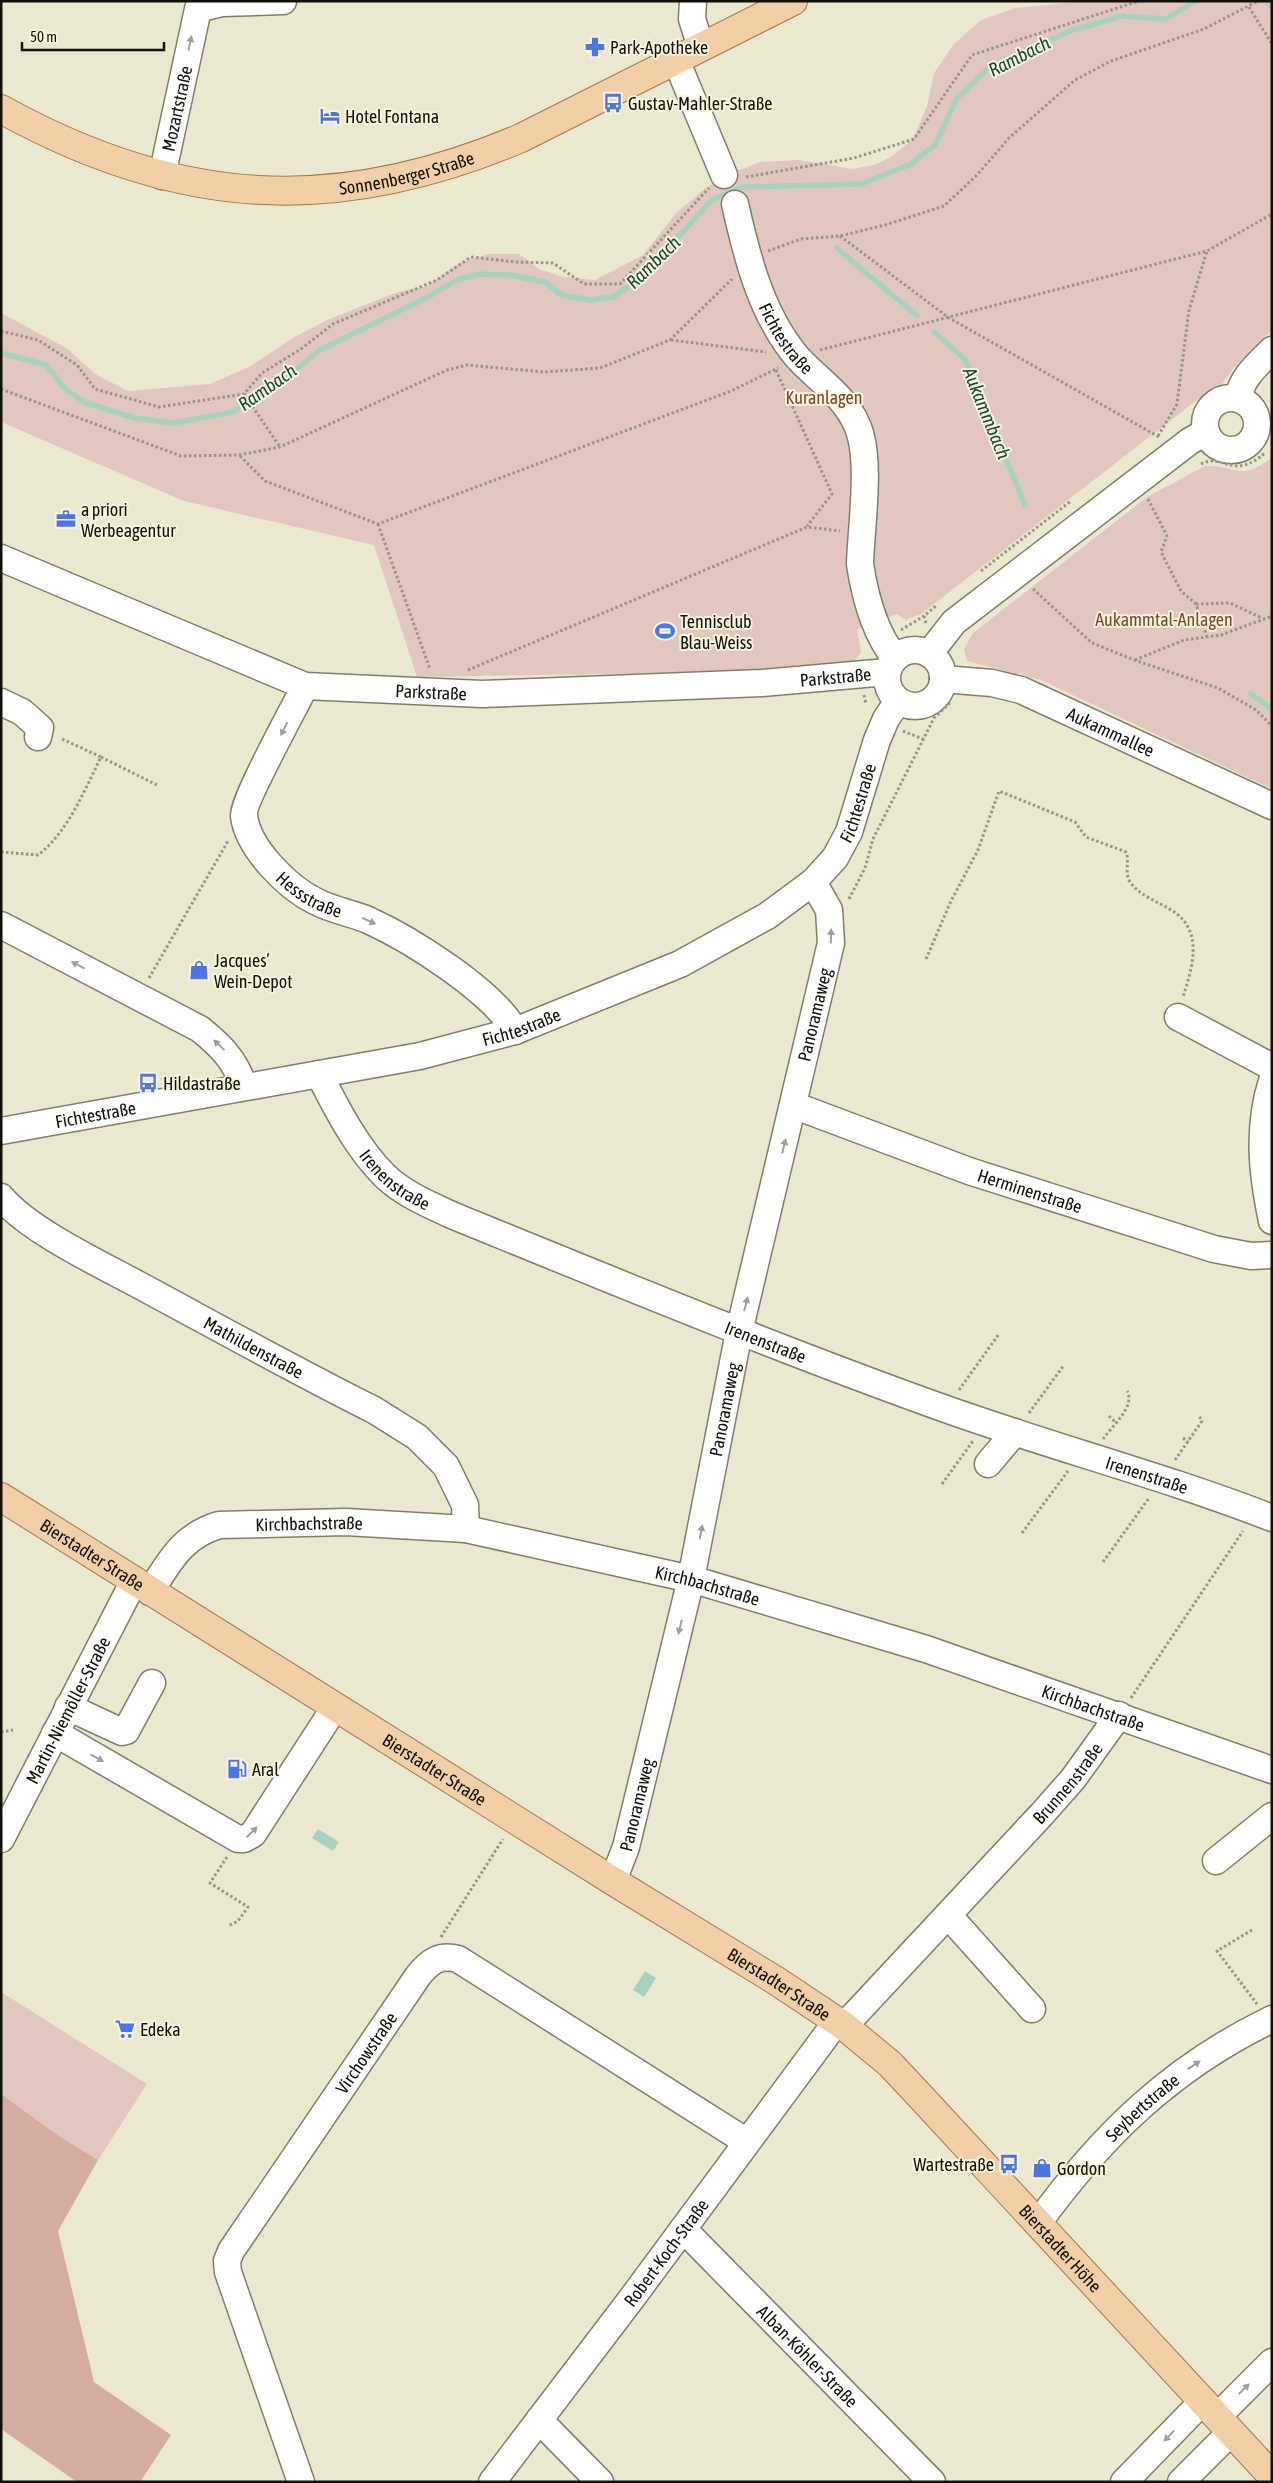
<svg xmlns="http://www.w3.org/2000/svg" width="1273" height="2483" viewBox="0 0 1273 2483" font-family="'Asap Condensed',sans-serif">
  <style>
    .green { fill: #e2c7bf }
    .forest { fill: #d5aca0 }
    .water { fill: #a8d2c0 }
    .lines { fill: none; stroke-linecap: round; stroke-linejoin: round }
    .stream { stroke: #a8d2c0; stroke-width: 5.5 }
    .minor-casing { stroke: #817e68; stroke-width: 29 }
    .major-casing { stroke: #9f7749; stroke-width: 30 }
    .path { stroke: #969582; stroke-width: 3; stroke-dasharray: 2.5 2.5; stroke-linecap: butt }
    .minor { stroke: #fff; stroke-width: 26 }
    .major { stroke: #f3cfa7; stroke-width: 28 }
    .oneway { fill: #a09f9c }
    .labels { text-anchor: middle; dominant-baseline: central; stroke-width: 4; stroke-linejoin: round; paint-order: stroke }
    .poi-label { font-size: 18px; fill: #111008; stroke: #f8f5dc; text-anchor: start }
    .street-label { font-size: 18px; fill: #111008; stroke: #f8f5dc }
    .park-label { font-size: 18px; fill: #7c4435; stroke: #f8f5dc }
    .water-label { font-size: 19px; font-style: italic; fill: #134a38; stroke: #f8f5dc }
  </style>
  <rect width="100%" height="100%" fill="#eae8cf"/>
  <!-- green -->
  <g class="green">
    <polygon points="1086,1 1272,1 1272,330 1233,369 1220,387 1197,400 921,614 906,620 897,614 857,629 861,653 854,661 723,672 417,677 374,545 184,501 1,422 1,313 68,349 95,374 128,391 210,384 249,367 293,338 327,320 398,292 427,286 460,263 488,254 519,254 539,269 563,277 595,280 643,255 677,212 707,187 736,171 760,162 799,160 852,169 874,165 891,157 913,139 927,106 934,73 954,44 981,20 1015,8"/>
    <path d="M1271,458L1272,789L1041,680L967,661L964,649L973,633L1147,497L1205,466C1235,465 1241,482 1271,458Z"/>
    <polygon points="1,1992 147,2084 98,2160 59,2136 1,2094"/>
  </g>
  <!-- forest -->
  <polygon class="forest" points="1,2094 59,2136 98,2160 58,2231 94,2382 171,2435 140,2482 77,2482 1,2429"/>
  <!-- water -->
  <g class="water">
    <polygon points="318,1829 339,1842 333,1851 312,1838"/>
    <polygon points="645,1971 656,1978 644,1997 633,1990"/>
  </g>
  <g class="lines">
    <!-- stream -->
    <g class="stream">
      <polyline points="1268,4 1272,7"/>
      <polyline points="837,248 917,316"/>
      <polyline points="934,332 965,359 1025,505"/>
      <polyline points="1,353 46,365 66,390 86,403 135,418 173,423 233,412 262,390 289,375 320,350 430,296 455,281 478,274 510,275 545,282 561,295 590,300 613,297 641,278 712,200 742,187 861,184 911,164 935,145 957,98 991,66 1070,31 1122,16 1166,19 1195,1"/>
      <polyline points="1251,694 1272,709"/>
    </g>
    <defs>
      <g id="minor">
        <polyline points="693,1 692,19 701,47"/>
        <polyline points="676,60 724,175"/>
        <path id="s1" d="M162,176L198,9L222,3L283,1"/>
        <path id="s2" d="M735,204C747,257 761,314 797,357C818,380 844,395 857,425C872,458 861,527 860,564C865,597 874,632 895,658"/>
        <circle cx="1231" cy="424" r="26"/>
        <path d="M1238,398C1242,377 1257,365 1272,350"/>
        <path id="s3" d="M1,558L305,686L482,694L762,683L887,672"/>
        <circle cx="915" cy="678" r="28"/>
        <polyline points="929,654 954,622 1190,441 1206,432"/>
        <path id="s4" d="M943,679L992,683L1021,690L1272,806"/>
        <path id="s5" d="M305,686C296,705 242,802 244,816C248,848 287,887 315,901C332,910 351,913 368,920C410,939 493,991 515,1031"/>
        <polyline points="1,702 22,712 40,728 38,737"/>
        <path d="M1,925L200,1029C222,1047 234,1059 244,1086"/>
        <polyline points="1178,1017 1272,1067"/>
        <path id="s6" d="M319,1074C337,1109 356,1147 384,1175C403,1194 430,1205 454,1216C616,1282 778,1349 943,1408C1052,1447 1164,1476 1272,1518"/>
        <path d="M1272,1081C1257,1128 1262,1173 1272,1221"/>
        <path id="s7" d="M793,1105L969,1171L1214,1249L1251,1256L1272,1255"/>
        <path id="s8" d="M1,1131L420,1056L515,1031L680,964L767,916L813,882L835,858L849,832L877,740L886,719L898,701"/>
        <path id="s9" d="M1,1197C28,1230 100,1264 139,1285C217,1327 294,1370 374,1410L417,1437L446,1466L465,1505L466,1529"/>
        <polyline points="988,1464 1015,1432"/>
        <path id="s10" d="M150,1592C170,1561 182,1536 219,1525L346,1522L466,1529L691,1579L926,1649L1272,1770"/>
        <polyline points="68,1707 122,1732 126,1731 152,1683"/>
        <polyline points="55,1733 238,1839 244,1839 253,1834 335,1707"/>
        <path id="s11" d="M1,1839L134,1581"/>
        <polyline points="1216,1861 1272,1816"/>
        <path id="s12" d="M613,1881L626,1847L691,1579L739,1332L831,943L829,910L813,882"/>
        <polyline points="948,1915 1032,2009"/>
        <path id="s13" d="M844,2026L1042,1814L1073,1779L1119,1715"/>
        <path id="s14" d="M1038,2223C1102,2135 1172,2067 1272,2019"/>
        <path id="s15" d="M683,2229L932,2482"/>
        <polyline points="1217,2417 1272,2362"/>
        <polyline points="539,2420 600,2482"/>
        <path id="s16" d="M301,2482L228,2272L227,2261L231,2251L418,1976C429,1962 439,1954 458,1959L747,2142"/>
        <path id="s17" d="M492,2482L632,2298L837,2021"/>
        <polyline points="1124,2482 1203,2401"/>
        <polyline points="1181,2482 1231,2432"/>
      </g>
      <g id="major">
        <path id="s18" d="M1,109C178,207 335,217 521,138L793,1"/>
        <path id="s19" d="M1,1497L613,1881L775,1980L844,2026L890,2064L920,2096L1272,2476"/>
      </g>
    </defs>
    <!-- minor casing -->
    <use href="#minor" class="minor-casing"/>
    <!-- major casing -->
    <use href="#major" class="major-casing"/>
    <!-- path -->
    <g class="path">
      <polyline points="1249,7 1272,44"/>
      <polyline points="746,177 854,158 914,139 972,55 1139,1"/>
      <polyline points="840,236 949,318 1159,437"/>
      <polyline points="768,251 801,239 840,236 885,225 944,206 977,175 1009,138 1075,80 1111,61 1204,29 1258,1"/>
      <polyline points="1,331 38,340 77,365 95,389 159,407 244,394 262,373 301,349 333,324 437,280 471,257 516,262 553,263 584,284 620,284 709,188"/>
      <polyline points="671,340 766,352"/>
      <polyline points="820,350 1207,251 1272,214"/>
      <polyline points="776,370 832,494 807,526"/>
      <polyline points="1,389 181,456 239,455 280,447 447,370 467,365 544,372 600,368 670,340 732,279"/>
      <polyline points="244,394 280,447"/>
      <polyline points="1158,436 1177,404 1189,310 1207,251"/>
      <polyline points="240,456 265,481 378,524 731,391 778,368"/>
      <path d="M1201,464C1224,452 1233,482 1266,452"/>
      <polyline points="1148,499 1167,536 1161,552 1181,591 1196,604 1207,637"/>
      <polyline points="378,524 430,669"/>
      <polyline points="981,571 1071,501"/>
      <polyline points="1033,589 1092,643 1134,660 1218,688 1256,710 1272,726"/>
      <polyline points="1196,604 1230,603 1262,618"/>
      <polyline points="926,623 924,616 937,605"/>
      <polyline points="901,630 924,616"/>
      <polyline points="1135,660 1184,640 1221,635 1272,616"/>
      <polyline points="468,670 807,527 840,531"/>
      <polyline points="864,695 866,704"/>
      <polyline points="903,731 923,739"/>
      <polyline points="101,757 159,786"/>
      <path d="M1,852L38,855C68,832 84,791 101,757L60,738"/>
      <polyline points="849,899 865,868 873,839 926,734 934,718 951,702"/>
      <path d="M926,959L951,901L978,850L999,791L1075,822L1086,837L1126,852C1130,862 1124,872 1130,882C1140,896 1157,901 1171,910C1205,930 1192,968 1183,997"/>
      <polyline points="149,978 228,841"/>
      <polyline points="959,1390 999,1334"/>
      <polyline points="1029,1413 1064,1365"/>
      <polyline points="1109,1416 1115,1422"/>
      <polyline points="1183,1438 1188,1442"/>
      <path d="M1103,1439C1112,1426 1136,1406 1127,1391"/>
      <polyline points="1175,1460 1202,1421 1199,1416"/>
      <polyline points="942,1484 973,1441"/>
      <polyline points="1022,1533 1068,1471"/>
      <polyline points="1103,1562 1149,1498"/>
      <polyline points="1131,1698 1243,1531"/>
      <polyline points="1,1732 13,1730"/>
      <polyline points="227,1857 210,1883 248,1907 238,1921 228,1926"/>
      <polyline points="1252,1930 1217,1951 1257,2004"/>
      <polyline points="441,1937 503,1839"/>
    </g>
    <!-- minor -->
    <use href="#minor" class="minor"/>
    <!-- major -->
    <use href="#major" class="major"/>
  </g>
  <!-- one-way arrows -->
  <defs><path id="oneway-solid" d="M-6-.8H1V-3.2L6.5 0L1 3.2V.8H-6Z" transform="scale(1.25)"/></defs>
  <g class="oneway">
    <use href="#oneway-solid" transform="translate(190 43) rotate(-78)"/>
    <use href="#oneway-solid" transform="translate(284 729) rotate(116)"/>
    <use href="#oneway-solid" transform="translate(369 921) rotate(24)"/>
    <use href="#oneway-solid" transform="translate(831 936) rotate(-88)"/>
    <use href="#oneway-solid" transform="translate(78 965) rotate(-152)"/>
    <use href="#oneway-solid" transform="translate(219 1045) rotate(-137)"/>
    <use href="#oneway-solid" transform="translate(784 1146) rotate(-76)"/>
    <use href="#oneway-solid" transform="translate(746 1304) rotate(-76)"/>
    <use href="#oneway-solid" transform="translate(701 1532) rotate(-79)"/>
    <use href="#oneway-solid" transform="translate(680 1627) rotate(104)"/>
    <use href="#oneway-solid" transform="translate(97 1758) rotate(29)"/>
    <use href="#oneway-solid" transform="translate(252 1832) rotate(-44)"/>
    <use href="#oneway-solid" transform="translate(1194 2065) rotate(-33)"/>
    <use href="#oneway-solid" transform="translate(1244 2389) rotate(-45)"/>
    <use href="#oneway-solid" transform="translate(1169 2436) rotate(134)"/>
  </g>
  <!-- icons -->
  <defs>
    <symbol id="pharmacy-bare" viewBox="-9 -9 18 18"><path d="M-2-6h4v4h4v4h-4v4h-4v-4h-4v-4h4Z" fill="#4c75e8" stroke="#f8f5dc" stroke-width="2.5" paint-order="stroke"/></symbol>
    <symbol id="bus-bare" viewBox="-9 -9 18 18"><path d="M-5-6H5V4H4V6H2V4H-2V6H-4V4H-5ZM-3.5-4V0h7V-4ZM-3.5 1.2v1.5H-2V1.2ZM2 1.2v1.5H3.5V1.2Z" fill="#4c75e8" stroke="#f8f5dc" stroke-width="2.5" paint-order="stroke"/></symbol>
    <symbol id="hotel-bare" viewBox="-9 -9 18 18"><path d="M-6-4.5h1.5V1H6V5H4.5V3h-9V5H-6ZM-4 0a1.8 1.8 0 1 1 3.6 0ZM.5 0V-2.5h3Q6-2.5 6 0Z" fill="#4c75e8" stroke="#f8f5dc" stroke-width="2.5" paint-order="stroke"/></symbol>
    <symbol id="office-bare" viewBox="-9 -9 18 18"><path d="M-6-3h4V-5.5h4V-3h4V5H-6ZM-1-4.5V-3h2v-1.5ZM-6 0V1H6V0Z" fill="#4c75e8" stroke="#f8f5dc" stroke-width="2.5" paint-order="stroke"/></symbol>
    <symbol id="stadium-bare" viewBox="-9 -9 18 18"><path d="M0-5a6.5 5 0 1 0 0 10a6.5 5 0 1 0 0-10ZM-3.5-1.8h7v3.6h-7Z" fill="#4c75e8" stroke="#f8f5dc" stroke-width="2.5" paint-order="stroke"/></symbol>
    <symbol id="shop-bare" viewBox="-9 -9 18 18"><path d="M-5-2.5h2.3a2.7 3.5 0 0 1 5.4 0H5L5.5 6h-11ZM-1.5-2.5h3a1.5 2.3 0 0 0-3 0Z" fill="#4c75e8" stroke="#f8f5dc" stroke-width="2.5" paint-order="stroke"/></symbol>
    <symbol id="fuel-bare" viewBox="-9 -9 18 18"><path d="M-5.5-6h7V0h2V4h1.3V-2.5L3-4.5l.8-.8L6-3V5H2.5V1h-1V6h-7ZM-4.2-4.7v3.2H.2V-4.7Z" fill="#4c75e8" stroke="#f8f5dc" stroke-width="2.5" paint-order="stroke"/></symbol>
    <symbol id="supermarket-bare" viewBox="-9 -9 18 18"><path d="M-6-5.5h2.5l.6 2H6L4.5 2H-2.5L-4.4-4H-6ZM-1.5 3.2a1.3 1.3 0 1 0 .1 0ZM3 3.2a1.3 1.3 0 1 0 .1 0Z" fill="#4c75e8" stroke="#f8f5dc" stroke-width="2.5" paint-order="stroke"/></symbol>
  </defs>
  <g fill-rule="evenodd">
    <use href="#pharmacy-bare" x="581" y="33" width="28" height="28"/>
    <use href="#bus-bare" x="599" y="89" width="28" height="28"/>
    <use href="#hotel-bare" x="316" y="102" width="28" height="28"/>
    <use href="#office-bare" x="52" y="505" width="28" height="28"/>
    <use href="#stadium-bare" x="651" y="617" width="28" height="28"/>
    <use href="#shop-bare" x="185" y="956" width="28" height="28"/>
    <use href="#bus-bare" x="134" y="1069" width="28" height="28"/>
    <use href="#fuel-bare" x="223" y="1755" width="28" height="28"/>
    <use href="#supermarket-bare" x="111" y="2015" width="28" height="28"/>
    <use href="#bus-bare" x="995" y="2150" width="28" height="28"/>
    <use href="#shop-bare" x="1028" y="2154" width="28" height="28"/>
  </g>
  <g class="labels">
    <!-- poi labels -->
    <g class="poi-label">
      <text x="610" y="47">Park-Apotheke</text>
      <text x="628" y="103">Gustav-Mahler-Straße</text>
      <text x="345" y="116">Hotel Fontana</text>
      <text x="81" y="509">a priori<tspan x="81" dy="21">Werbeagentur</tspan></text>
      <text x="680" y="621">Tennisclub<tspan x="680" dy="21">Blau-Weiss</tspan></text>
      <text x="214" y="960">Jacques’<tspan x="214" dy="21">Wein-Depot</tspan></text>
      <text x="163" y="1083">Hildastraße</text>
      <text x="252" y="1769">Aral</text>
      <text x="140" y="2029">Edeka</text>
      <text x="994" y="2164" text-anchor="end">Wartestraße</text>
      <text x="1057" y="2168">Gordon</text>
    </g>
    <!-- street labels -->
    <g class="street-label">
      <text stroke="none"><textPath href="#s1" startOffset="69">Mozartstraße</textPath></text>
      <text stroke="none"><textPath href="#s18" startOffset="422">Sonnenberger Straße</textPath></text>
      <text stroke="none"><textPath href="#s2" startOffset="145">Fichtestraße</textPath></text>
      <text stroke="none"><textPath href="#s3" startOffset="861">Parkstraße</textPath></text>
      <text stroke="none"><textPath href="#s3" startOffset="456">Parkstraße</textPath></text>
      <text stroke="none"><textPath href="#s4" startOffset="178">Aukammallee</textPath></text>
      <text stroke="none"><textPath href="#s8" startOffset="951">Fichtestraße</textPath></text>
      <text stroke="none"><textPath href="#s5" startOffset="250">Hessstraße</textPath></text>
      <text stroke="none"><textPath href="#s12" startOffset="890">Panoramaweg</textPath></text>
      <text stroke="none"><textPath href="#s8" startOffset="531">Fichtestraße</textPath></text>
      <text stroke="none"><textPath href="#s8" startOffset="96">Fichtestraße</textPath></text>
      <text stroke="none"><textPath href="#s6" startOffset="132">Irenenstraße</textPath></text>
      <text stroke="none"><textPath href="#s7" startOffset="252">Herminenstraße</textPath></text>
      <text stroke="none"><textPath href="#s6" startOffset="538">Irenenstraße</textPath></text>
      <text stroke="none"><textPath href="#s9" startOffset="295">Mathildenstraße</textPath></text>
      <text stroke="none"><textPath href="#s12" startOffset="485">Panoramaweg</textPath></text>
      <text stroke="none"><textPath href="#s6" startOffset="942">Irenenstraße</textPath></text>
      <text stroke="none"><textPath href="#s10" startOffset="189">Kirchbachstraße</textPath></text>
      <text stroke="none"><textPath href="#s19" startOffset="108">Bierstadter Straße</textPath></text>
      <text stroke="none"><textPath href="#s10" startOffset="594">Kirchbachstraße</textPath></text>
      <text stroke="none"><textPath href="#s10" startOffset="999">Kirchbachstraße</textPath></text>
      <text stroke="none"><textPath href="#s11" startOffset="145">Martin-Niemöller-Straße</textPath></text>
      <text stroke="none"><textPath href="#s19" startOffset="512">Bierstadter Straße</textPath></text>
      <text stroke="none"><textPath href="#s13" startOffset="330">Brunnenstraße</textPath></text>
      <text stroke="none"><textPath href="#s12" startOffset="80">Panoramaweg</textPath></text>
      <text stroke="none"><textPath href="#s19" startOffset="918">Bierstadter Straße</textPath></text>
      <text stroke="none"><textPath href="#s16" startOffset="484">Virchowstraße</textPath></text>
      <text stroke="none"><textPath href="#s14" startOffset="156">Seybertstraße</textPath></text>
      <text stroke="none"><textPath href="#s19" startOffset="1306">Bierstadter Höhe</textPath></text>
      <text stroke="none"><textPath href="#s17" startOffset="288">Robert-Koch-Straße</textPath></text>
      <text stroke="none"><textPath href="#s15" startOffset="178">Alban-Köhler-Straße</textPath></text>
    </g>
    <!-- park labels -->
    <g class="park-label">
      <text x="824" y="397">Kuranlagen</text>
      <text x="1164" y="619">Aukammtal-Anlagen</text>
    </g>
    <!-- water labels -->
    <g class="water-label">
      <text transform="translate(1019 56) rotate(-27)">Rambach</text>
      <text transform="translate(653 262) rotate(-44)">Rambach</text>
      <text transform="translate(267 387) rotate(-35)">Rambach</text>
      <text transform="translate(987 413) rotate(68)">Aukammbach</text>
    </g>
  </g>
  <!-- border -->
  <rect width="1273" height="2483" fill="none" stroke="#111008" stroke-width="5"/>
  <!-- scale -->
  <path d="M22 42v8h142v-8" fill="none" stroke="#111008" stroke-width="2.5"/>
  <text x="30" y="42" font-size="15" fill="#111008" stroke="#f8f5dc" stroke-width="4" paint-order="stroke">50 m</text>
</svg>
